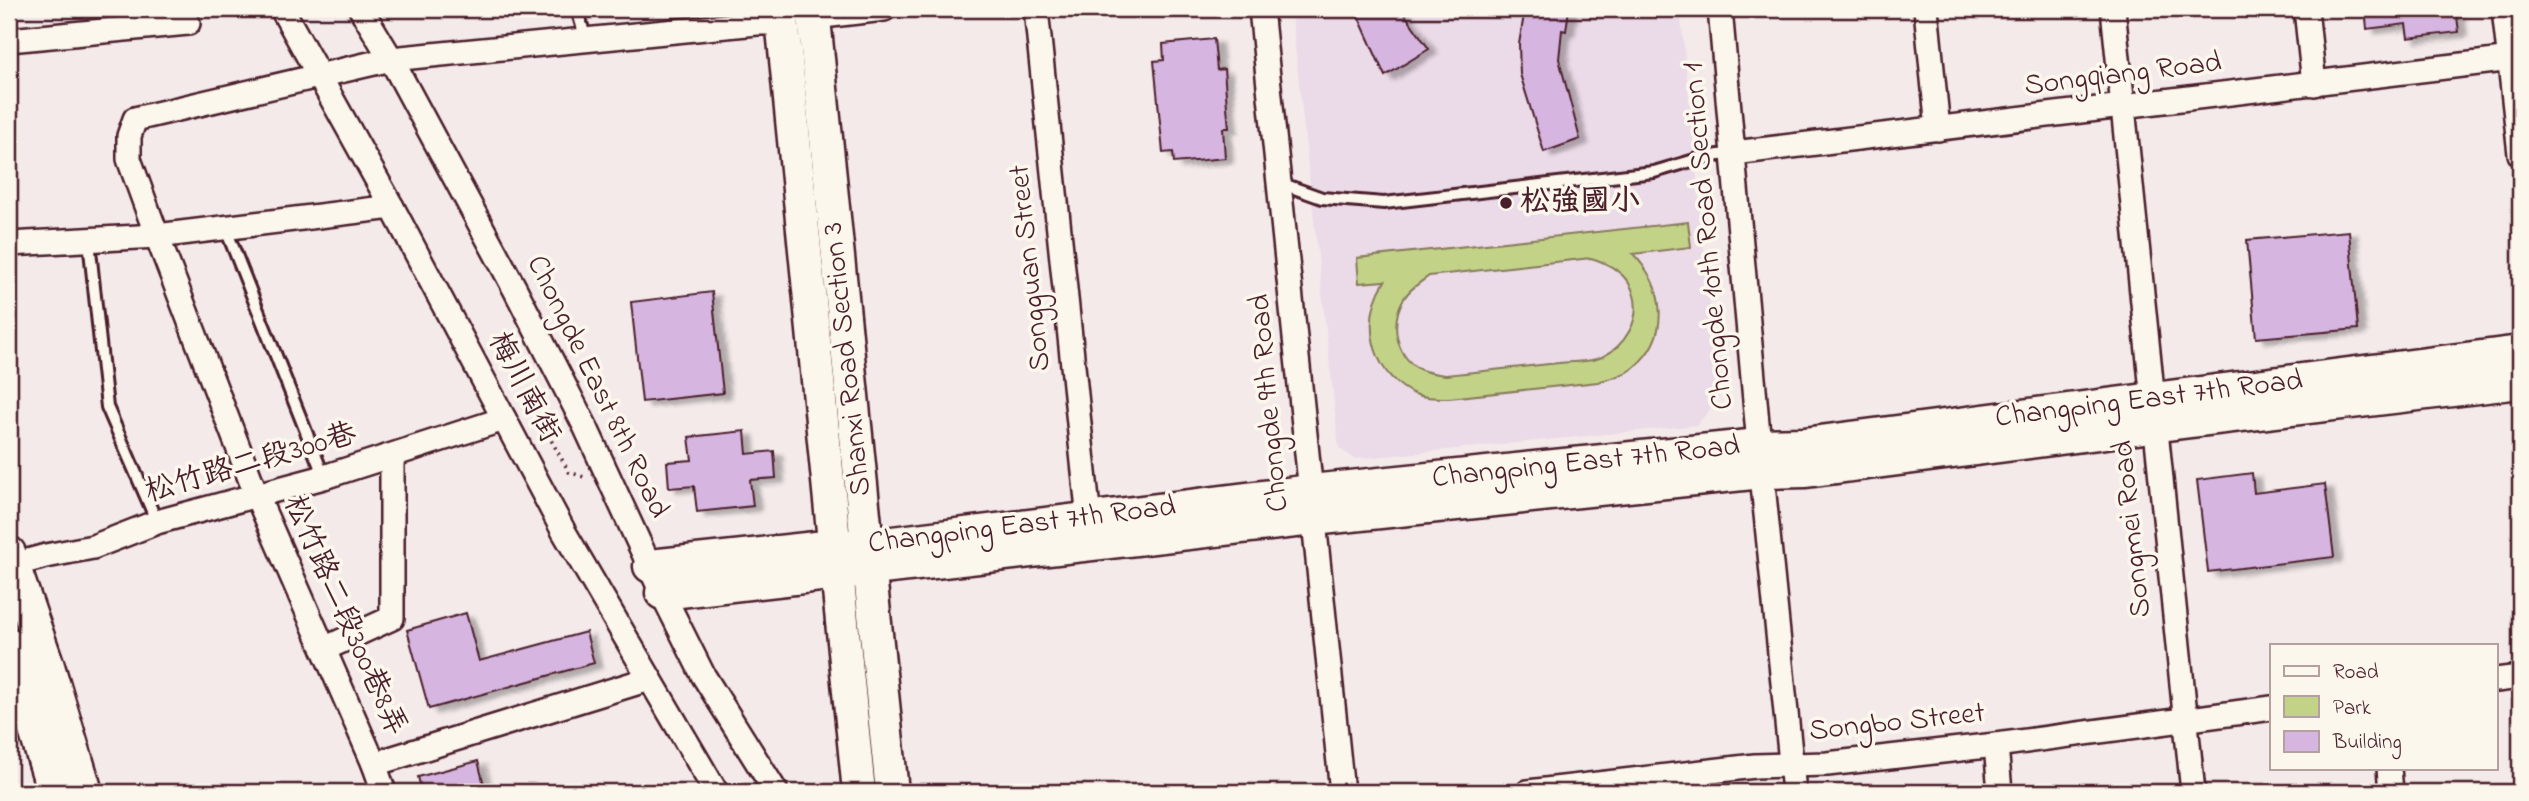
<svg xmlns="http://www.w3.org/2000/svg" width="2529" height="801" viewBox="0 0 2529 801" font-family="'Indie Flower','LXGW WenKai TC',sans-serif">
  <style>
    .built { fill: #ebdae7 }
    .green { fill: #c2d388; stroke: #86795a; stroke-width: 2; fill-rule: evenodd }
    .building { fill: #d6b5e1; stroke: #4a1f2b; stroke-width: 2; filter: url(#shadow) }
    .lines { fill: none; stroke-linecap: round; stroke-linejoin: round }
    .lane-casing { stroke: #4a1f2b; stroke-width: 16 }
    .street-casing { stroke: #4a1f2b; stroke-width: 28 }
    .secondary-casing { stroke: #4a1f2b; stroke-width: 37 }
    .path { stroke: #4a1f2b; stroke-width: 3.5; stroke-dasharray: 2 5; stroke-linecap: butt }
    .lane { stroke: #fbf7ec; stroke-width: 10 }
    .street { stroke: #fbf7ec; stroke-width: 23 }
    .secondary { stroke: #fbf7ec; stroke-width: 32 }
    .poi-dot { fill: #4a1f2b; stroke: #fbf7ec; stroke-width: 2.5 }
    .labels { text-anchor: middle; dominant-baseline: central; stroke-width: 7; stroke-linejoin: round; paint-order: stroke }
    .street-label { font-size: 30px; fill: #4a1f2b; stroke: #fbf7ec }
    .poi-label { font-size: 30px; font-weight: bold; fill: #4a1f2b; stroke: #fbf7ec; text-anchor: start }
  </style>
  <defs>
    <filter id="shadow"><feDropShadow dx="8" dy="4.5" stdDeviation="2" flood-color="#0004"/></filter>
  </defs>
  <rect width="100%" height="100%" fill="#f4eaea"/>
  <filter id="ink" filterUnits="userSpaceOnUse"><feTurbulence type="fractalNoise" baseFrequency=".0143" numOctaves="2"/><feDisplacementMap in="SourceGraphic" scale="14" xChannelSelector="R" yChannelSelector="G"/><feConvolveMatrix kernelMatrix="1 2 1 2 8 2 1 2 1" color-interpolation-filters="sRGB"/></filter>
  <g filter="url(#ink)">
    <!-- built -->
    <polygon class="built" points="1291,9 1680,9 1719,398 1697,425 1355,459 1339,448"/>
    <!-- green -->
    <path class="green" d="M1688,222L1691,247L1633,254C1665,286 1672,336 1633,368C1624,376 1610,378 1598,382L1449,398C1437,398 1421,398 1410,392C1370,369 1361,319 1385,281L1359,283L1357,258ZM1591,258C1609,263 1629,275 1634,295C1641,320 1625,346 1602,357C1590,363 1572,361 1559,363C1521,367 1484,371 1446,375C1437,374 1427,373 1419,369C1393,354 1389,315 1408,293C1414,286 1422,281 1429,276Z"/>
    <!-- building -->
    <g class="building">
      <polygon points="1355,9 1401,9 1429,49 1385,76"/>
      <polygon points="1525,9 1569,9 1566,31 1562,30 1559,59 1580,139 1544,152 1520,74 1519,44"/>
      <polygon points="2365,9 2456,9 2459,32 2408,38 2406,24 2367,29"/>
      <polygon points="1214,39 1217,70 1224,69 1227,107 1229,128 1223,128 1225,158 1174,163 1173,152 1163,153 1154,61 1164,60 1163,44"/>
      <polygon points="2349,231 2358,329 2256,338 2247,240"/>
      <polygon points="712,292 723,393 642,402 631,302"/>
      <polygon points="745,431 747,454 774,451 776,478 750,480 753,506 697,512 694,486 669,488 667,462 692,460 689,437"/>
      <polygon points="2252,473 2254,493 2325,484 2334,557 2208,572 2197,480"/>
      <polygon points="466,613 479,661 586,632 594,663 429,709 407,630"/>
      <polygon points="478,761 485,789 476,792 422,792 418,777"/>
    </g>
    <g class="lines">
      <defs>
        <g id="lane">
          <polyline points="577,9 586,40"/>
          <polyline points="1280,183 1322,198 1384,203 1654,172 1705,157 1734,153"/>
          <polyline points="225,227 324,477"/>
          <polyline points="89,241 107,407 157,522"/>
        </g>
        <g id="street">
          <polyline points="282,9 392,207 564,532 716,792"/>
          <polyline points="361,9 391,59 515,289 585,426 662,593 703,675 776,792"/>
          <polyline points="1036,9 1089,520"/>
          <polyline points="1261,9 1342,792"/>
          <polyline points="1720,9 1759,445 1794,792"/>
          <polyline points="1926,9 1938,129"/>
          <polyline points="2113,9 2193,792"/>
          <polyline points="2306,9 2314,84"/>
          <polyline points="2504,9 2520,154"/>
          <polyline points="814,17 884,9"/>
          <polyline points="9,40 188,23"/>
          <polyline points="1734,153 2520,58"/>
          <polyline points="9,244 157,236 392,207"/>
          <polyline points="9,566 46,556 93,547 157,522 324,477 504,419"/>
          <polyline points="324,649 392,618 392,457"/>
          <polyline points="2496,680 2520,677"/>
          <polyline points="1996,745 2000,792"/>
          <polyline points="374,764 649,679"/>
          <polyline points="2389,768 2391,792"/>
          <polyline points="384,792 374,764 256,494 157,236 129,159 129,136 135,119 391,59 757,23 782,23"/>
          <polyline points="1528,792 1755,766 1827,764 1996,745 2272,708"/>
        </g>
        <g id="secondary">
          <polyline points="781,9 859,792"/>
          <polyline points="813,9 892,792"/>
          <polyline points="9,553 48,666 86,792"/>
          <polyline points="650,566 834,546 868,546 1311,491 1759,445 1804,444 2520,352"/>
          <polyline points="662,593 1313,519 1762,472 1806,471 2183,422 2520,382"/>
          <polyline points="9,645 54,792"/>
        </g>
      </defs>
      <!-- lane casing -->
      <use href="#lane" class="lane-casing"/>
      <!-- street casing -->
      <use href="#street" class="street-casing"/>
      <!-- secondary casing -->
      <use href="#secondary" class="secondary-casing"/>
      <!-- path -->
      <polyline class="path" points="534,428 542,424 569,472 587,478"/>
      <!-- lane -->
      <use href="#lane" class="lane"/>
      <!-- street -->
      <use href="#street" class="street"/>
      <!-- secondary -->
      <use href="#secondary" class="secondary"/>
    </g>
  </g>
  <!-- markers -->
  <circle class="poi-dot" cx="1506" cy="203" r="7"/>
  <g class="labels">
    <!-- street labels -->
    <g class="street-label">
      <text transform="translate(2123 75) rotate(-7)">Songqiang Road</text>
      <text transform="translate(1709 236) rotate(-95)">Chongde 10th Road Section 1</text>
      <text transform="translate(1031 268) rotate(-96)">Songguan Street</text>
      <text transform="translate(848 359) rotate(-96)">Shanxi Road Section 3</text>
      <text transform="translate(597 387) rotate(64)">Chongde East 8th Road</text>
      <text transform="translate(523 388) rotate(62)">梅川南街</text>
      <text transform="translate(2149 400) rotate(-7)">Changping East 7th Road</text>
      <text transform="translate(1270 403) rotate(-95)">Chongde 9th Road</text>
      <text transform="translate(1586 463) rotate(-6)">Changping East 7th Road</text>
      <text transform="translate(251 464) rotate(-16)">松竹路二段300巷</text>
      <text transform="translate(1022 526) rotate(-7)">Changping East 7th Road</text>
      <text transform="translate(2133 529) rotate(-96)">Songmei Road</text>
      <text transform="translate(344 616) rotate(66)">松竹路二段300巷8弄</text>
      <text transform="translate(1897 723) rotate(-6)">Songbo Street</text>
    </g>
    <!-- poi labels -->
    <g class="poi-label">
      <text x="1520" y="203">松強國小</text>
    </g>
  </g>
  <!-- margin -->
  <rect width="2529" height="801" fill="none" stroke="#fbf7ec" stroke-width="35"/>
  <rect x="18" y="18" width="2494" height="766" fill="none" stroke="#4a1f2b" stroke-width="2.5" filter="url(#ink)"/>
  <!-- legend -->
  <rect x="2270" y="644" width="228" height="126" fill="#fbf7ec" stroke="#b4a19f" stroke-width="2"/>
  <rect x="2284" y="666" width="35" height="10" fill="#fbf7ec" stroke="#b4a19f" stroke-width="2"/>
  <text x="2333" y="678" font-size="21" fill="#4a1f2b">Road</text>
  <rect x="2284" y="696" width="35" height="21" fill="#c2d388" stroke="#b4a19f" stroke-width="2"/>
  <text x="2333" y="714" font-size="21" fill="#4a1f2b">Park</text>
  <rect x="2284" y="731" width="35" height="21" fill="#d6b5e1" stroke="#b4a19f" stroke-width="2"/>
  <text x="2333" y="748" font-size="21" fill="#4a1f2b">Building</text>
</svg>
